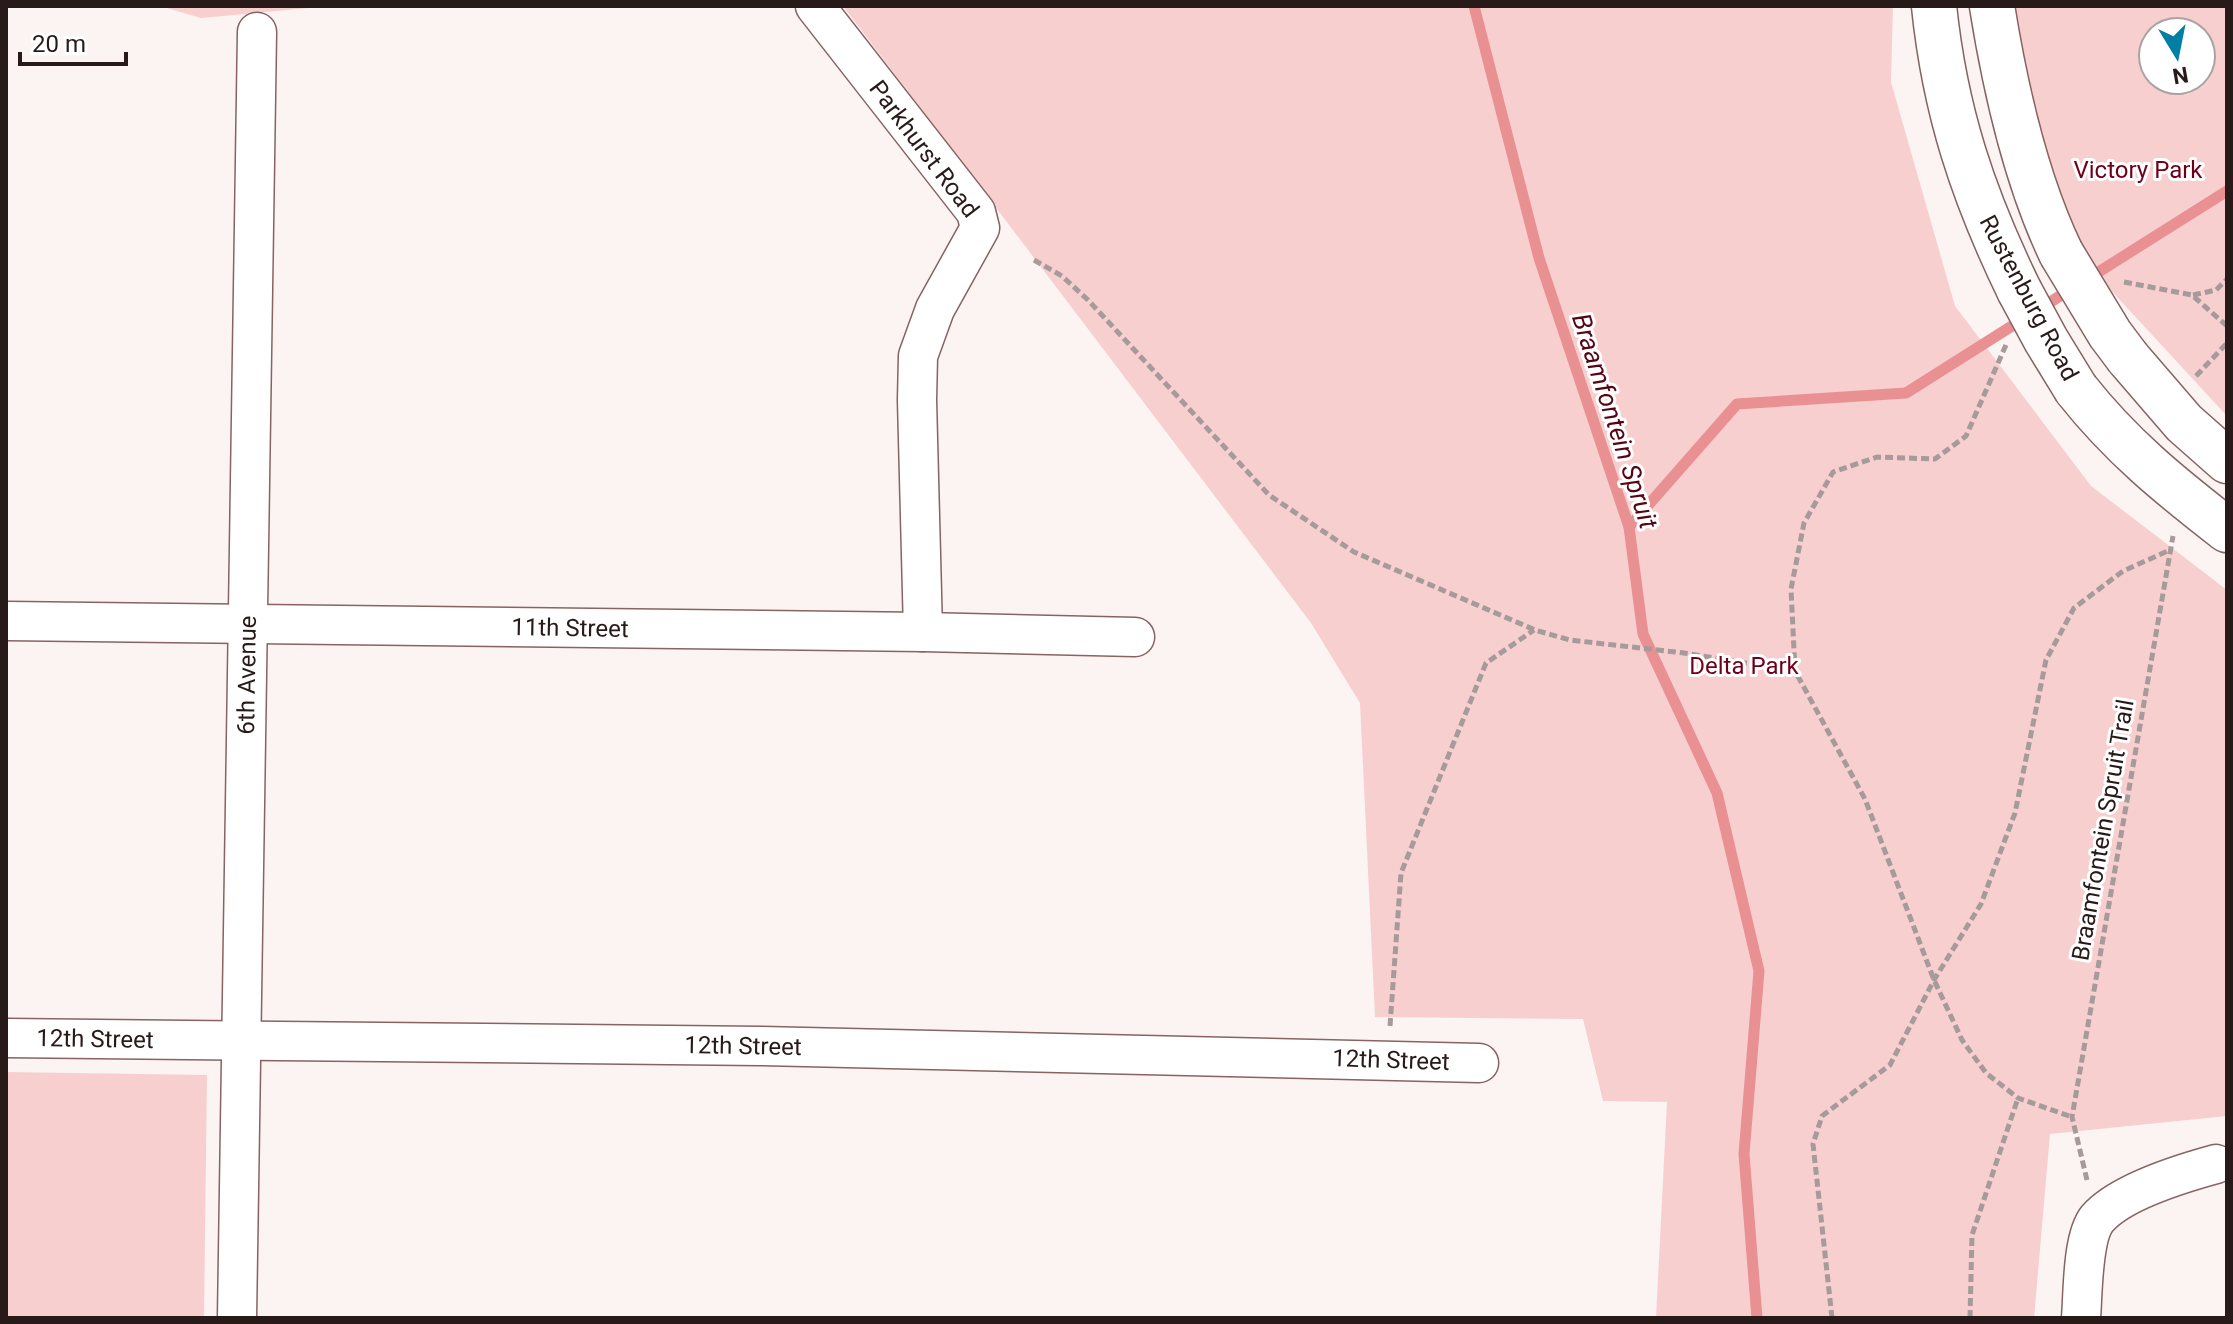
<svg xmlns="http://www.w3.org/2000/svg" width="2233" height="1324" viewBox="0 0 2233 1324" font-family="Roboto,sans-serif">
  <style>
    .green { fill: #f8cfcf; fill-rule: evenodd }
    .lines { fill: none; stroke-linecap: round; stroke-linejoin: round }
    .stream { stroke: #e99093; stroke-width: 11 }
    .street-casing { stroke: #876363; stroke-width: 41 }
    .secondary-casing { stroke: #876363; stroke-width: 47 }
    .path { stroke: #a69a9a; stroke-width: 5; stroke-dasharray: 8 4; stroke-linecap: butt }
    .street { stroke: #fff; stroke-width: 38 }
    .secondary { stroke: #fff; stroke-width: 44 }
    .secondary-bridge-casing { stroke: #876363; stroke-width: 47; stroke-linecap: butt }
    .secondary-bridge { stroke: #fff; stroke-width: 44 }
    .labels { text-anchor: middle; dominant-baseline: central; stroke-width: 6; stroke-linejoin: round; paint-order: stroke }
    .street-label { font-size: 24px; fill: #291a1a; stroke: #fff }
    .park-label { font-size: 24px; fill: #6e001a; stroke: #fff }
    .water-label { font-size: 26px; font-style: italic; fill: #560515; stroke: #fff }
  </style>
  <rect width="100%" height="100%" fill="#fcf3f3"/>
  <!-- green -->
  <g class="green">
    <polygon points="160,6 331,6 201,18"/>
    <polygon points="843,6 1893,6 1891,82 1955,306 2091,486 2227,590 2227,1116 2050,1134 2034,1318 1656,1318 1667,1102 1603,1101 1583,1019 1375,1017 1360,703 1311,623"/>
    <path d="M2005,6H2227V416L2070,246ZM2153,32H2201V80H2153Z"/>
    <polygon points="6,1072 207,1075 204,1318 6,1318"/>
  </g>
  <g class="lines">
    <!-- stream -->
    <g class="stream">
      <polyline points="1474,6 1539,258 1629,527 1643,634 1717,793 1759,971 1744,1154 1757,1318"/>
      <polyline points="2089,278 2227,191"/>
      <polyline points="2038,310 2074,287"/>
      <polyline points="1629,527 1737,404 1906,393 2023,319"/>
    </g>
    <defs>
      <g id="street">
        <polyline points="815,6 976,212 980,228 935,309 918,356 917,400 923,632"/>
        <polyline points="6,621 923,632 1135,637"/>
        <polyline points="6,1038 761,1046 1479,1063"/>
        <polyline points="237,1318 257,32"/>
        <path d="M2081,1318C2083,1294 2082,1238 2097,1219C2120,1192 2183,1173 2216,1164"/>
      </g>
      <g id="secondary">
        <path d="M1934,6C1945,112 1973,195 2019,290"/>
        <path d="M1992,6C2005,87 2025,178 2061,253"/>
        <polyline points="2128,358 2184,423 2227,461"/>
        <path d="M2076,389C2121,446 2169,485 2227,530"/>
      </g>
    </defs>
    <!-- street casing -->
    <use href="#street" class="street-casing"/>
    <!-- secondary casing -->
    <use href="#secondary" class="secondary-casing"/>
    <!-- path -->
    <g class="path">
      <polyline points="1034,260 1062,276 1088,300 1269,495 1354,552 1535,630 1570,640 1684,653 1795,671"/>
      <polyline points="2124,282 2192,295 2227,326"/>
      <polyline points="2193,295 2216,290 2227,279"/>
      <polyline points="2006,345 1966,436 1935,459 1877,457 1833,472 1804,523 1791,589 1795,671 1865,799 1934,980 1962,1040 1986,1073 2018,1098 2072,1117"/>
      <polyline points="2196,376 2227,343"/>
      <polyline points="1390,1026 1401,873 1486,663 1534,630"/>
      <polyline points="2087,1180 2072,1117 2173,536"/>
      <polyline points="1832,1318 1813,1144 1822,1116 1890,1065 1934,980 1981,904 2015,813 2046,660 2074,608 2123,571 2170,550"/>
      <polyline points="1970,1318 1972,1235 2018,1098"/>
    </g>
    <!-- street -->
    <use href="#street" class="street"/>
    <!-- secondary -->
    <use href="#secondary" class="secondary"/>
    <defs>
      <g id="secondary-bridge">
        <polyline points="2061,253 2110,334 2128,358"/>
        <polyline points="2019,290 2046,340 2076,389"/>
      </g>
    </defs>
    <!-- secondary-bridge casing -->
    <use href="#secondary-bridge" class="secondary-bridge-casing"/>
    <!-- secondary-bridge -->
    <use href="#secondary-bridge" class="secondary-bridge"/>
  </g>
  <g class="labels">
    <!-- street labels -->
    <g class="street-label">
      <text transform="translate(924 149) rotate(53)">Parkhurst Road</text>
      <text transform="translate(2029 298) rotate(62)">Rustenburg Road</text>
      <text transform="translate(570 628) rotate(1)">11th Street</text>
      <text transform="translate(247 675) rotate(-89)">6th Avenue</text>
      <text transform="translate(2103 830) rotate(-80)">Braamfontein Spruit Trail</text>
      <text transform="translate(95 1039) rotate(1)">12th Street</text>
      <text transform="translate(743 1046) rotate(1)">12th Street</text>
      <text transform="translate(1391 1060) rotate(2)">12th Street</text>
    </g>
    <!-- park labels -->
    <g class="park-label">
      <text x="2138" y="170">Victory Park</text>
      <text x="1744" y="666">Delta Park</text>
    </g>
    <!-- water labels -->
    <g class="water-label">
      <text transform="translate(1615 421) rotate(72)">Braamfontein Spruit</text>
    </g>
  </g>
  <!-- border -->
  <rect width="2233" height="1324" fill="none" stroke="#291a1a" stroke-width="16"/>
  <!-- north arrow -->
  <g transform="translate(2177 56) rotate(170)"><circle r="38" fill="#ffffff" stroke="#a9a3a3" stroke-width="2"/>
  <path d="M0-6L14 30L0 20L-14 30Z" fill="#017ea4"/>
  <text y="-12" font-size="22" font-weight="bold" text-anchor="middle" fill="#291a1a">N</text>
  </g>
  <!-- scale -->
  <path d="M20 52v12h106v-12" fill="none" stroke="#291a1a" stroke-width="4"/>
  <text x="32" y="52" font-size="24" fill="#291a1a" stroke="#ffffff" stroke-width="6" paint-order="stroke">20 m</text>
</svg>
